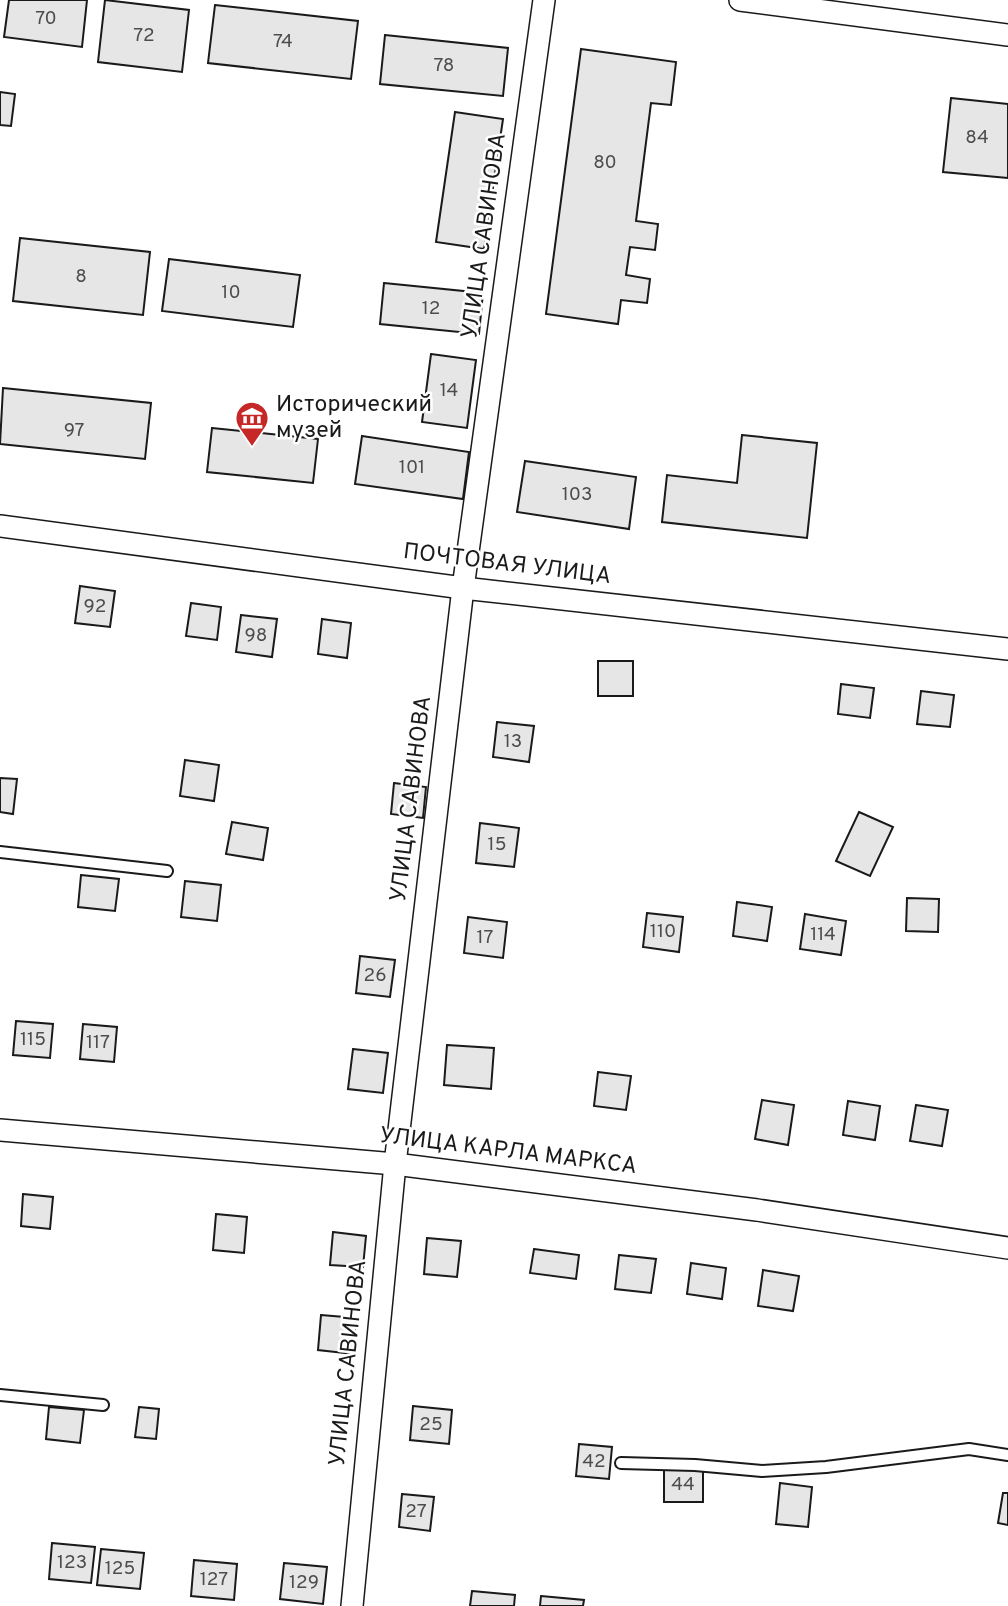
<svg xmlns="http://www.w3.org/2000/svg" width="1008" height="1606" viewBox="0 0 1008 1606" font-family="Overpass,sans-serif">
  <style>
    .building { fill: #e6e6e6; stroke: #1a1a1a; stroke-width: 2 }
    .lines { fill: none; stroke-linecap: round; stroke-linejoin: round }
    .lane-casing { stroke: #1a1a1a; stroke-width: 14 }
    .street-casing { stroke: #1a1a1a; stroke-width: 24 }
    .lane { stroke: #fff; stroke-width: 10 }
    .street { stroke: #fff; stroke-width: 21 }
    .labels { text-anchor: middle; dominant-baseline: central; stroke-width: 5; stroke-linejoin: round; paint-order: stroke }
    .number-label { font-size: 19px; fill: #4d4d4d }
    .street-label { font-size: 23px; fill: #1a1a1a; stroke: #fff }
    .poi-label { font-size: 23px; fill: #1a1a1a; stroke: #fff; text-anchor: start }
  </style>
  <rect width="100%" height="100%" fill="#fff"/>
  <!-- building -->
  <g class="building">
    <polygon points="9,0 87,0 82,47 4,37"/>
    <polygon points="105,0 189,10 182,72 98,62"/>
    <polygon points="215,5 358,21 351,79 208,63"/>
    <polygon points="385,35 508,48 503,96 380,84"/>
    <polygon points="581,49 676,62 671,105 651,103 636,221 658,224 655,250 630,247 626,275 650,279 647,303 621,300 618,324 546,314"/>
    <polygon points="0,92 15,94 11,126 0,125"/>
    <polygon points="951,98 1008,104 1008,178 943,172"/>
    <polygon points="455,112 503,119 484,249 436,242"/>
    <polygon points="20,238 150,252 143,315 13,301"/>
    <polygon points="169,259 300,275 293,327 162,311"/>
    <polygon points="384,283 483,293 479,334 380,324"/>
    <polygon points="431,354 476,360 467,428 422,422"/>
    <polygon points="3,388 151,403 145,459 0,444"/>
    <polygon points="212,428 318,439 313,483 207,472"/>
    <polygon points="742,435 817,443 807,538 662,522 667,475 737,483"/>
    <polygon points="362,436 469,452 463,499 355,484"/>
    <polygon points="525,461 636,477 629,529 517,512"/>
    <polygon points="80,586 115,591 110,627 75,623"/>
    <polygon points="191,603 221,607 217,640 186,636"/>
    <polygon points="241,615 277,619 272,657 236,652"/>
    <polygon points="322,619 351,623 347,658 318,654"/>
    <rect x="598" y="661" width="35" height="35"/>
    <polygon points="841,684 874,688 870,718 838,714"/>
    <polygon points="921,691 954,695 950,727 917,724"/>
    <polygon points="497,722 534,726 529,762 493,757"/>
    <polygon points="185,760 219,765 214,801 180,796"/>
    <polygon points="0,778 17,779 13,814 0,812"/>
    <polygon points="394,783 426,787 423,818 391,814"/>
    <polygon points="859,812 893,827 870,876 836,861"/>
    <polygon points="232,822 268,828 263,860 226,854"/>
    <polygon points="480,823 519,828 514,867 476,863"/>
    <polygon points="81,875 119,879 115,911 78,907"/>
    <polygon points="185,881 221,885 217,921 181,917"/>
    <polygon points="907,898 939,899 938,932 906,931"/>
    <polygon points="737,902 772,907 767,941 733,936"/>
    <polygon points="647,913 683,917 679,952 643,947"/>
    <polygon points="805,914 846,921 841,955 800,949"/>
    <polygon points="468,917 507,922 503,958 464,953"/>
    <polygon points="360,956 395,960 390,997 356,993"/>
    <polygon points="16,1021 53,1024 50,1058 13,1055"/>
    <polygon points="83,1024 117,1027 114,1062 80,1059"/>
    <polygon points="447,1045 494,1048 491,1089 444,1085"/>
    <polygon points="353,1049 388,1053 383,1093 348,1089"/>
    <polygon points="598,1072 631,1076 626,1110 594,1106"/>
    <polygon points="762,1100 794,1105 788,1145 755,1139"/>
    <polygon points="848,1101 880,1106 875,1140 843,1135"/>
    <polygon points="916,1105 948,1110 942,1146 910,1141"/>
    <polygon points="23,1194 53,1197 50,1229 21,1226"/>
    <polygon points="216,1214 247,1217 244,1253 213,1250"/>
    <polygon points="333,1232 366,1236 363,1267 330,1265"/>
    <polygon points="427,1238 461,1241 457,1277 424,1274"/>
    <polygon points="534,1249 579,1255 576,1279 530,1273"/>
    <polygon points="619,1255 656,1259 651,1293 615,1289"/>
    <polygon points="691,1263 726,1268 722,1299 687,1294"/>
    <polygon points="763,1270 799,1276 793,1311 758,1306"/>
    <polygon points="321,1315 356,1318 353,1354 318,1350"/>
    <polygon points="413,1406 452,1410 449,1444 410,1440"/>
    <polygon points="49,1407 84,1410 80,1443 46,1439"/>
    <polygon points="139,1407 159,1409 156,1439 135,1437"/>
    <polygon points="579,1444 612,1447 609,1479 576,1476"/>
    <rect x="664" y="1469" width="39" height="33"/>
    <polygon points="780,1483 812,1487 808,1527 776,1524"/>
    <polygon points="1003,1493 1008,1493 1008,1525 998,1523"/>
    <polygon points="402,1494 434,1497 430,1531 399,1527"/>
    <polygon points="52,1543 95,1547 91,1583 49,1579"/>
    <polygon points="101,1549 144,1553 140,1589 97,1585"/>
    <polygon points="194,1560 237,1564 234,1600 191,1596"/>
    <polygon points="284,1563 327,1567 323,1604 280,1599"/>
    <polygon points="472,1591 515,1595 514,1606 470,1606"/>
    <polygon points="541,1596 584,1600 583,1606 540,1606"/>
  </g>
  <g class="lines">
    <defs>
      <g id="lane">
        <polyline points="0,852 167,871"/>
        <polyline points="0,1395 103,1405"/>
        <polyline points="621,1463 695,1465 762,1471 826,1467 969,1449 1008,1455"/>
      </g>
      <g id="street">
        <polyline points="740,0 1008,35"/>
        <polyline points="0,526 463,588 1008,649"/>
        <polyline points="0,1130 395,1164 757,1210 1008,1248"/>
        <polyline points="352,1606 395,1164 463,588 544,0"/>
      </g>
    </defs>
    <!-- lane casing -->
    <use href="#lane" class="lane-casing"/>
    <!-- street casing -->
    <use href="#street" class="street-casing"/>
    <!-- lane -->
    <use href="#lane" class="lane"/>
    <!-- street -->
    <use href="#street" class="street"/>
  </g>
  <!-- icons -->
  <defs>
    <symbol id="museum-pin" viewBox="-11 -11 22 30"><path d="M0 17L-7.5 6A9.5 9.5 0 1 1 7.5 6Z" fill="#c62828" stroke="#fff"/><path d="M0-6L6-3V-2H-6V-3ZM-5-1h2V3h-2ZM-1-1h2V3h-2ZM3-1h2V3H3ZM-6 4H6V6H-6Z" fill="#fff"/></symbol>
  </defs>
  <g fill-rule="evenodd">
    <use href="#museum-pin" x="233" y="399" width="38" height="52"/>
  </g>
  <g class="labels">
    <!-- number labels -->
    <g class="number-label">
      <text x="46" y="19">70</text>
      <text x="144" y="36">72</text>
      <text x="283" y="42">74</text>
      <text x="444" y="66">78</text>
      <text x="977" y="138">84</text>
      <text x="605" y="163">80</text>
      <text x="81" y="277">8</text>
      <text x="231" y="293">10</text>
      <text x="431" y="309">12</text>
      <text x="449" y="391">14</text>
      <text x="74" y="431">97</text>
      <text x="412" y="468">101</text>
      <text x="577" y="495">103</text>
      <text x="95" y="607">92</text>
      <text x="256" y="636">98</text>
      <text x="513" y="742">13</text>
      <text x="497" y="845">15</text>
      <text x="663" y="932">110</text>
      <text x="823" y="935">114</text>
      <text x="485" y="938">17</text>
      <text x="375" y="976">26</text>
      <text x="33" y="1040">115</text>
      <text x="98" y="1043">117</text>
      <text x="431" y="1425">25</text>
      <text x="594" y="1462">42</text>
      <text x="683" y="1485">44</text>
      <text x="416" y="1512">27</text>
      <text x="72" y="1563">123</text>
      <text x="120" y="1569">125</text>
      <text x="214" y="1580">127</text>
      <text x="304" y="1583">129</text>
    </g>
    <!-- street labels -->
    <g class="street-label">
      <text transform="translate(485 236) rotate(-82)">УЛИЦА САВИНОВА</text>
      <text transform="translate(507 565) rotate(7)">ПОЧТОВАЯ УЛИЦА</text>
      <text transform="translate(412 799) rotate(-83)">УЛИЦА САВИНОВА</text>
      <text transform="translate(508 1152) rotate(7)">УЛИЦА КАРЛА МАРКСА</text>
      <text transform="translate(349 1363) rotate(-84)">УЛИЦА САВИНОВА</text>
    </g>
    <!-- poi labels -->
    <g class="poi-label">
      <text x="276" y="405">Исторический<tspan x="276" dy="26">музей</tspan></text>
    </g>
  </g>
</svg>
